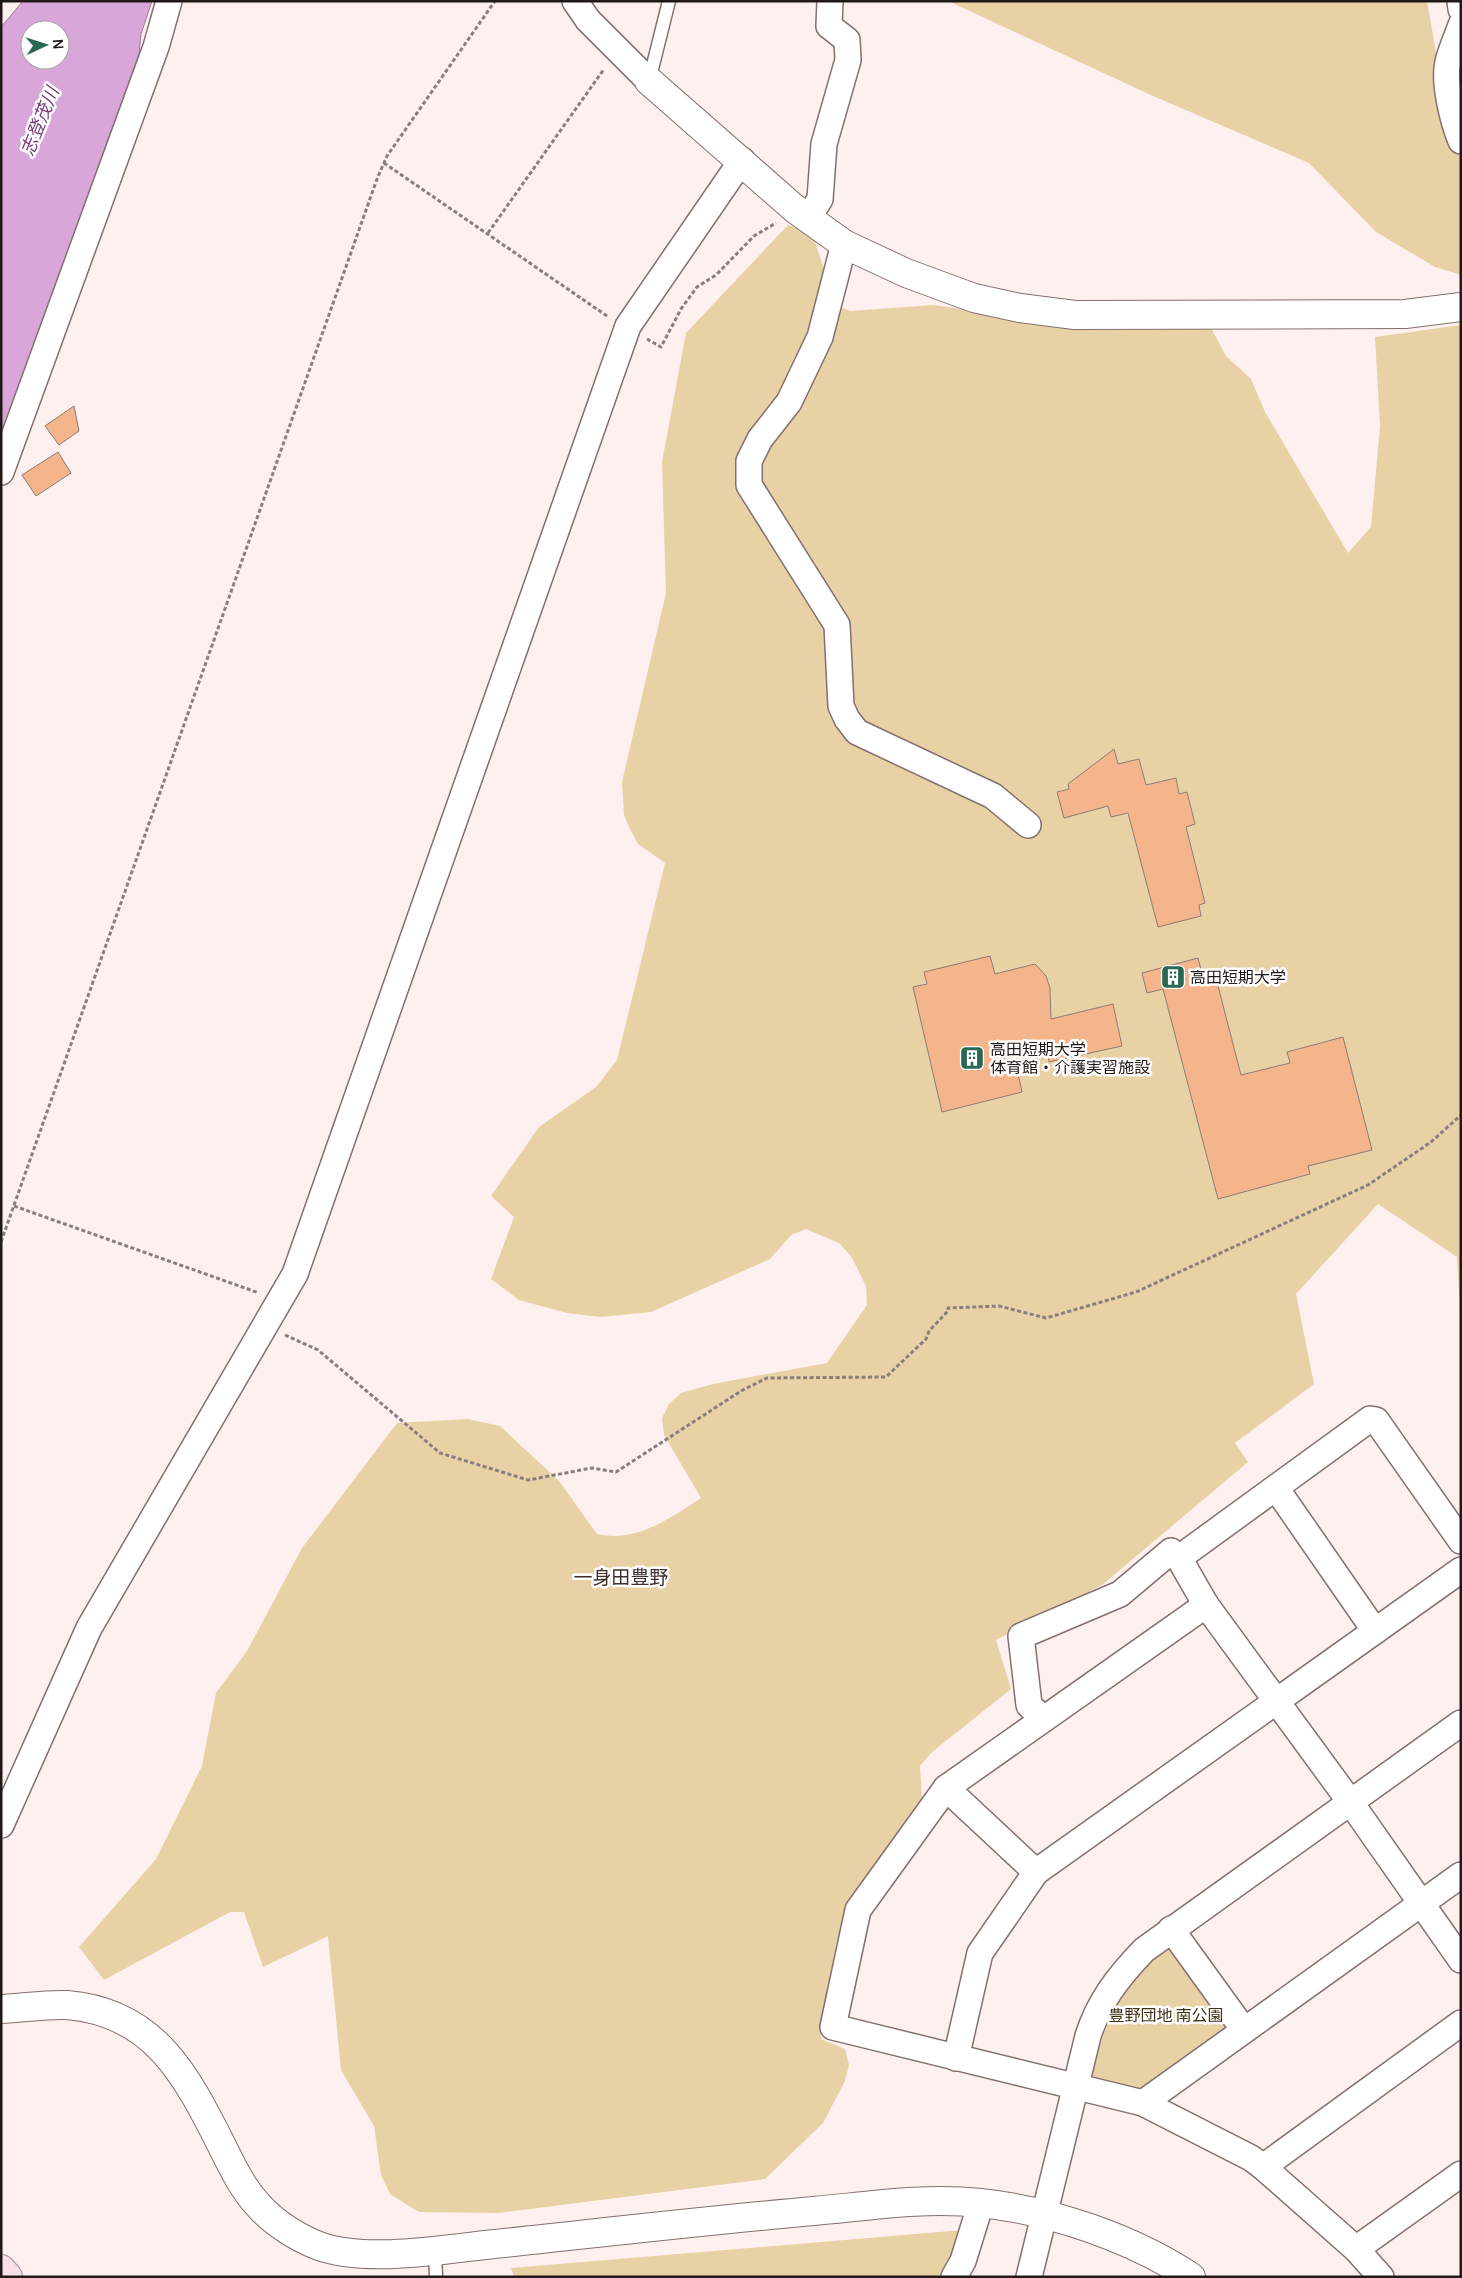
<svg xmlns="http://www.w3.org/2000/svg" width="1462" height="2278" viewBox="0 0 1462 2278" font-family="Manrope,'Noto Sans JP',sans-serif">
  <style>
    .green { fill: #e9d1a6 }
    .water { fill: #d9a6da; stroke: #a27ca0; fill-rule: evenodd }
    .building { fill: #f4b58d; stroke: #8c7c72 }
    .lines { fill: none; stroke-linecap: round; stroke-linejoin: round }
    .service-casing { stroke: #836f6e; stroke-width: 15 }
    .minor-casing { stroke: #836f6e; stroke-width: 28 }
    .tertiary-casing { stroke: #836f6e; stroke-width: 30 }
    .primary-casing { stroke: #aa8d95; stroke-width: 30 }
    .path { stroke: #897e7d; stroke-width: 3; stroke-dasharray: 4 2.5; stroke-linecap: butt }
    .service { stroke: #fff; stroke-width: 12 }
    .minor { stroke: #fff; stroke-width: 25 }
    .tertiary { stroke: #fff; stroke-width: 28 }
    .primary { stroke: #f8e0e8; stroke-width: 28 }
    .labels { text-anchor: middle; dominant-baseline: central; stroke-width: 5; stroke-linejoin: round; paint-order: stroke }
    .poi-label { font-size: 16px; fill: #211918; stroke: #fff; text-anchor: start }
    .park-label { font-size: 16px; fill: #3f3014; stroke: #fff }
    .water-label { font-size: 18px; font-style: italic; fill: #753877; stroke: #fff }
    .quarter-label { font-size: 19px; fill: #3e2e2c; stroke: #fff }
  </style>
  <rect width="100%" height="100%" fill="#fdf0ee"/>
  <!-- green -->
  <g class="green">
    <polygon points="948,1 1427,1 1439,69 1446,130 1461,160 1461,275 1435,267 1376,232 1309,163 1153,96"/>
    <path d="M788,225L803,229L815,242L836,305L850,311L934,305L1050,322L1210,326L1226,356L1251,379L1265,412L1348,553L1371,527L1380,426L1375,337L1461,325V1325L1457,1257L1378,1204L1296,1294L1314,1384L1235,1443L1248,1462L1102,1585L996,1640L1011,1689L932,1752L920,1766L922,1798L916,1813L846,1908L836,1944L821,2025V2039L845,2049L849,2065L845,2081L823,2123L765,2179L499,2213L419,2212L390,2194L381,2175L374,2126L341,2070L328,1936L263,1967L244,1912H230L104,1980L79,1947L156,1859L202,1766L216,1693L247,1651L302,1548L397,1423L468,1419L500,1426L559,1481L597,1534C636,1543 669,1519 701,1498L664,1435L662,1418L669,1404L681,1393L713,1384L827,1363L867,1305L866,1286L851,1256L839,1243L806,1229L791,1235L770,1259L651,1312L600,1317L567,1313L519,1300L491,1279L514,1217L491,1196L539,1127L596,1087L617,1060L665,863L638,844L630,829L624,815L622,782L666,593L662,462L686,333Z"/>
    <path d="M1174,1944L1232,2026L1141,2093L1100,2084L1091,2074C1109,2014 1120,1981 1174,1944Z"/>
    <polygon points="963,2230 958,2262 939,2277 514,2277 511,2268"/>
  </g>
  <!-- water -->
  <path class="water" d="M23,1H152L141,34L139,54L1,436V27ZM30,30H60V60H30Z"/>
  <!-- building -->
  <g class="building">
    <polygon points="74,406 79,431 59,445 45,426"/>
    <polygon points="58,452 71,473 36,496 22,475"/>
    <polygon points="1114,749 1118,764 1139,759 1146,785 1176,778 1179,794 1187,792 1195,824 1186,827 1205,903 1199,905 1201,916 1158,927 1128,813 1111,817 1108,806 1064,818 1057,792 1069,789 1068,784"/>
    <polygon points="990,956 995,974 1035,964 1046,976 1050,988 1051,1019 1113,1004 1122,1046 1049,1062 1048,1055 1016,1065 1022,1092 942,1112 913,987 927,984 924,972"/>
    <polygon points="1198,958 1205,985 1217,982 1241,1075 1290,1063 1287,1052 1343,1037 1372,1150 1308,1166 1310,1174 1218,1199 1163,989 1147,993 1142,973"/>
  </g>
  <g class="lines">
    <defs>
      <g id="service">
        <polyline points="649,81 669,1"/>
        <polyline points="435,2250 436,2277"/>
      </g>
      <g id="minor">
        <polyline points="575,1 588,20 649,81"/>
        <polyline points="1460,1 1461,9"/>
        <path d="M1461,25C1457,37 1451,49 1448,62C1443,82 1453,122 1461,141"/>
        <polyline points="808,218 820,199 824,144 848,60 847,40 829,26 830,1"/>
        <polyline points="844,244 820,337 789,402 760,439 749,461 749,485 837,625 841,706 847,719 857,732 993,796 1028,825"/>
        <polyline points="1,472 156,47 169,1"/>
        <polyline points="1276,1488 1375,1631"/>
        <polyline points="1179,1558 1370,1419 1376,1420 1461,1541"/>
        <polyline points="1206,1605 946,1788 858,1910 833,2027 1143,2103 1251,2158 1263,2167 1356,2249 1381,2277"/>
        <polyline points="1043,1719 1029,1705 1021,1636 1120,1594 1171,1551 1179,1558 1206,1605 1351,1803 1461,1960"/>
        <polyline points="946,1788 1036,1872"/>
        <polyline points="1,1825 89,1628 295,1274 628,326 742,160"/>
        <polyline points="1171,1929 1244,2030"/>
        <polyline points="956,2058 980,1953 1036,1872 1461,1570"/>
        <polyline points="1143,2103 1461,1875"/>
        <polyline points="1263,2167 1461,2023"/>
        <polyline points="1356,2249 1461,2174"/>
        <polyline points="954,2277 963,2261 981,2203"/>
        <path d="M1029,2277L1088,2036C1099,2001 1119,1976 1144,1950L1461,1723"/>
      </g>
      <g id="tertiary">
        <polyline points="649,81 795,209 844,244 906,273 974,298 1020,308 1075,315 1405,314 1461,307"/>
        <path d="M1,2009C23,2008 46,2004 67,2005C154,2012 186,2075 221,2144C232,2166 242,2188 259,2206C274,2223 298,2238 319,2246C369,2264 451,2248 504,2243C607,2232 711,2220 814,2211C869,2206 925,2197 980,2203C1050,2210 1132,2238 1191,2277"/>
      </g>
      <polyline id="primary" points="1,2269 8,2277"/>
    </defs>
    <!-- service casing -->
    <use href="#service" class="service-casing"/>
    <!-- minor casing -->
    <use href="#minor" class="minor-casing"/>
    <!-- tertiary casing -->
    <use href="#tertiary" class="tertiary-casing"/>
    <!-- primary casing -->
    <use href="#primary" class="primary-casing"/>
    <!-- path -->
    <g class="path">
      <polyline points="384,163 607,316"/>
      <polyline points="488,233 604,69"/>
      <polyline points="647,339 661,347 681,309 697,287 716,275 754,236 776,223"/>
      <polyline points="14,1206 259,1293"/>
      <polyline points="1,1242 377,179 387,156 495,1"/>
      <polyline points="285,1335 318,1350 440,1453 528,1480 592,1468 616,1472 741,1391 767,1378 886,1377 926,1339 929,1331 948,1311 948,1308 999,1306 1046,1318 1136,1292 1368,1185 1431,1142 1461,1115"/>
    </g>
    <!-- service -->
    <use href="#service" class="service"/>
    <!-- minor -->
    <use href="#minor" class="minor"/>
    <!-- tertiary -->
    <use href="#tertiary" class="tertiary"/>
    <!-- primary -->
    <use href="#primary" class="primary"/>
  </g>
  <!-- icons -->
  <defs>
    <symbol id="building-square" viewBox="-11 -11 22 22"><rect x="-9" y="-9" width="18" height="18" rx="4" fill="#296753" stroke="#fff"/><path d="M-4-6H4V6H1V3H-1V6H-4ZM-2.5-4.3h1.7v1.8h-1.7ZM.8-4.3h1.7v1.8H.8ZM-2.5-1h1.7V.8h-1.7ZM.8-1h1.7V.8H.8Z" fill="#fff"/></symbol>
  </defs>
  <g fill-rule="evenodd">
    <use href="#building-square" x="1159" y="963" width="28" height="28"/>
    <use href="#building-square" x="958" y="1044" width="28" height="28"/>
  </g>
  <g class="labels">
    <!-- poi labels -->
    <g class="poi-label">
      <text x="1190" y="977">高田短期大学</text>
      <text x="990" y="1049">高田短期大学<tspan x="990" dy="18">体育館・介護実習施設</tspan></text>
    </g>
    <!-- park labels -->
    <g class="park-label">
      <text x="1166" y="2015">豊野団地 南公園</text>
    </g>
    <!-- water labels -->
    <g class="water-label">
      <text transform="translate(39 121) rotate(-68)">志登茂川</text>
    </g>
    <!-- quarter labels -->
    <g class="quarter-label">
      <text x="621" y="1577">一身田豊野</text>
    </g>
  </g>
  <!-- border -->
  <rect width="1462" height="2278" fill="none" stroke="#211918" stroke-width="5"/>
  <!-- north arrow -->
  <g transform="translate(45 45) rotate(86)"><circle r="24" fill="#ffffff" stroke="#a6a3a3"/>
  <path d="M0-4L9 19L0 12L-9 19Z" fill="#296753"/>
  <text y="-8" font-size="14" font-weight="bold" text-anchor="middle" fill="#211918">N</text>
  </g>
</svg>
